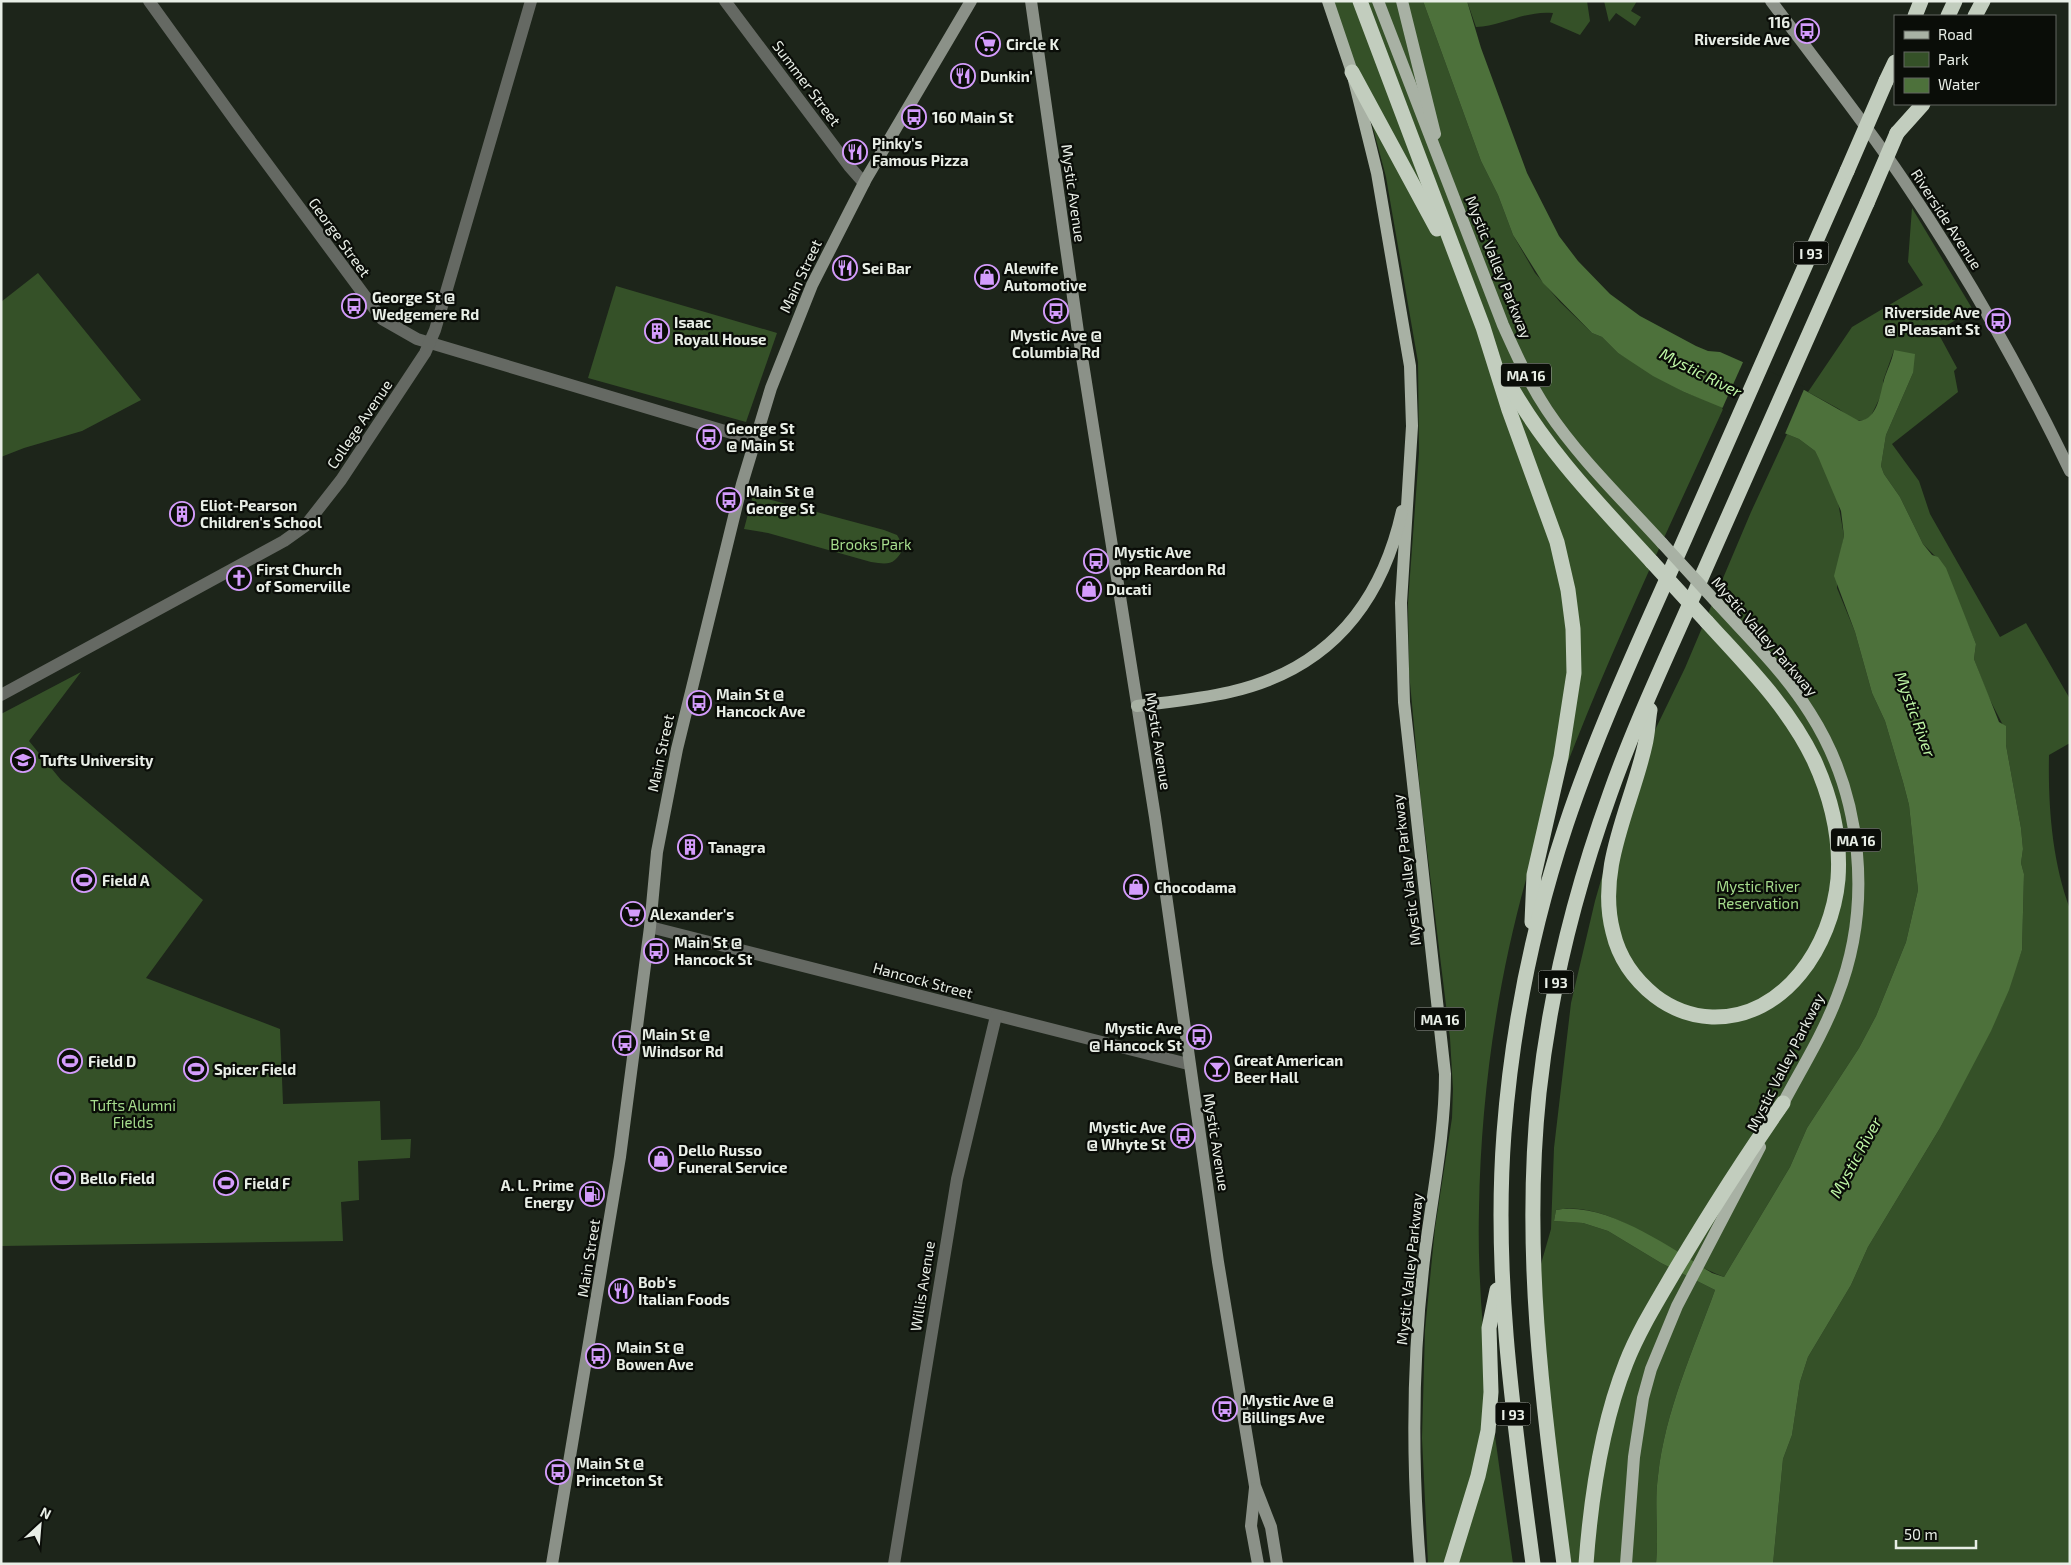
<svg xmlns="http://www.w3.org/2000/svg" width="2071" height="1565" viewBox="0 0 2071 1565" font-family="'Exo 2',sans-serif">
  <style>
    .green { fill: #355128 }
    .water { fill: #4d713b }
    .pier { fill: #1d251a }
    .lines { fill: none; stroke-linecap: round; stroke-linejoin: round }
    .tertiary { stroke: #656963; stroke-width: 12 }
    .secondary { stroke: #8b9188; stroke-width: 12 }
    .primary { stroke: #a8b1a4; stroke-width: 12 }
    .motorway { stroke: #c2cdbe; stroke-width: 15 }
    .primary-bridge { stroke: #a8b1a4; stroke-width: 12 }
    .motorway-bridge { stroke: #c2cdbe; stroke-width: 15 }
    .labels { text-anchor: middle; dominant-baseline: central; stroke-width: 4.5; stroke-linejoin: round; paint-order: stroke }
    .shield { fill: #0a0d08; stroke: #a5aaa3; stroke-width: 1 }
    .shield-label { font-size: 14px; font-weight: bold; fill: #e8eee6 }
    .poi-label { font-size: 15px; font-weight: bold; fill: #e8eee6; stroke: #0a0d08; text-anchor: start }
    .street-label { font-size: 15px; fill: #e8eee6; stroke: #0a0d08 }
    .park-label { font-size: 15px; fill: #a6dd8d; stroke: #0a0d08 }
    .water-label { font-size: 16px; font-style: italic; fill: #bff7a6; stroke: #0a0d08 }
  </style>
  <rect width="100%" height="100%" fill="#1d251a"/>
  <!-- green -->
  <g class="green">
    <path d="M1325,1H1423L1481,161L1498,195L1513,235L1535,273L1560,302L1592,333L1602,337L1618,353L1684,392L1724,407C1673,519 1620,630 1575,744C1561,780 1545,815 1534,852C1499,967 1481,1089 1479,1209C1476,1327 1497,1447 1513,1564H1428L1422,1438L1425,1330L1435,1228L1452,1118L1453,1089L1450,1038L1421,801L1409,672L1408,603L1419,453L1418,362L1386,177L1368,109Z"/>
    <path d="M1467,1H1587L1590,21L1580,35L1550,22L1553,13C1526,10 1503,26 1476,27Z"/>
    <polygon points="1604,1 1637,1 1631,11 1641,17 1635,26 1616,13 1609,22"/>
    <path d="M1912,208L1973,310L1937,331L1957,368L1954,371L1958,392L1892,444L1919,481L1930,514L2000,637L2026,623L2070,699V743L2049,755C2048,806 2052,861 2070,909V1564H1773L1783,1459L1792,1435L1800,1382L1808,1357L1851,1285L1868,1247L1940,1128L2001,1008L2022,950L2024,874L2021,863L2023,849L2021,828L2006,745V731L1988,696L1974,659L1976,644L1951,584L1935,556L1923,544L1900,497L1884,474L1881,466L1886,435L1913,373L1894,350L1883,381V391L1871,416L1865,420L1855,421L1839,409L1808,392L1852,327L1923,285L1908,262Z"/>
    <polygon points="38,273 141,400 82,431 24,448 1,457 1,302"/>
    <polygon points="616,286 777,333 746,422 588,378"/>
    <path d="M1787,434L1799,439L1815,451L1826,472L1838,502L1844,536L1838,565L1837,588L1855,632L1872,693L1885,721L1903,782L1909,805L1918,890L1906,942L1876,1016L1859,1048L1807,1128L1790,1167L1724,1277C1674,1259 1612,1198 1556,1210L1554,1221L1583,1223L1608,1231L1661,1263L1715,1290C1693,1351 1665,1411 1658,1476C1654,1505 1659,1535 1656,1564H1572L1564,1530L1557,1474L1539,1271L1551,1229L1554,1148L1571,1003L1595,901L1628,786L1685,668L1751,512Z"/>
    <path d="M753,495L884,530L897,535L904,547C895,565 889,565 871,562L768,533L744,529Z"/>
    <polygon points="81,672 29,741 61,780 203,900 146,978 280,1029 283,1104 380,1101 381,1140 411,1139 410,1158 358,1161 359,1200 341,1202 343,1241 1,1246 1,714"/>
  </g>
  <!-- water -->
  <path class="water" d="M1423,1H1467L1481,48L1527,173L1559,236L1578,261L1610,294L1640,316L1696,346L1708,351L1720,352L1799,387L1859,421C1878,419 1880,394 1884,380C1887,370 1892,361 1894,350L1915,354L1913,373L1886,435L1881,466L1884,474L1900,497L1923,544L1932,555L1938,557L1946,568L1976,644L1974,659L1999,722L2006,726V745L2021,828L2023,849L2021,863L2024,874L2022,950L2009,990L1991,1031L1940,1128L1868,1247L1851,1285L1808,1357L1800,1382L1792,1435L1783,1459L1773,1564H1656C1659,1535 1654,1505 1658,1476C1665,1411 1693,1351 1715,1290L1661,1263L1608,1231L1583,1223L1554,1221L1556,1210C1607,1201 1670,1248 1712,1273L1724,1277L1790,1167L1807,1128L1859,1048L1876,1016L1906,942L1918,890L1909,805L1903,782L1885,721L1872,693L1855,632L1834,576L1844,536L1841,511L1819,459L1815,451L1799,439L1684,392L1653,376L1618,353L1602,337L1592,333L1543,283L1513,235L1498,195L1481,161Z"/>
  <!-- pier -->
  <polygon class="pier" points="1744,360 1805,387 1784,436 1722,409"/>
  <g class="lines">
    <!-- tertiary -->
    <g class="tertiary">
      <polyline points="149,1 237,123 382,319 417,339 755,440"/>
      <polyline points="725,1 849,166 864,183"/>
      <polyline points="1,695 284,541 305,526 341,480 425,353 435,330 531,1"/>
      <polyline points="650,927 1188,1064"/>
      <polyline points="894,1564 957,1179 996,1016"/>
    </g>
    <!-- secondary -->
    <g class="secondary">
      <polyline points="1031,1 1078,332 1155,817 1218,1262 1255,1486 1271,1527 1277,1564"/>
      <path d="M1771,1C1815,60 1861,117 1902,178C1965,271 2021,369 2070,471"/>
      <polyline points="1255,1488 1251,1526 1258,1564"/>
      <polyline points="552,1564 620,1157 650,927 657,852 677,749 742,484 771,388 812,285 866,179 971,1"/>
    </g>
    <!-- primary -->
    <g class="primary">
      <path d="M1328,1L1352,72L1377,173L1410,366L1412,426L1401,603L1404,702L1445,1074C1445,1140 1430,1204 1423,1269C1412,1367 1412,1466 1420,1564"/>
      <path d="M1378,1L1503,325C1516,354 1529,383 1547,410C1579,458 1623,500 1662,543"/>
      <polyline points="1402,1 1435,134"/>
      <path d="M1718,604C1750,639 1785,673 1810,713C1863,796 1873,906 1837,997C1822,1037 1798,1074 1779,1111"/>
      <path d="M1137,706C1168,702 1200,699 1230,692C1327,670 1381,605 1402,511"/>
      <polyline points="1626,1564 1634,1457 1643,1398 1651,1369 1677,1306 1760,1147"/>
    </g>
    <!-- motorway -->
    <g class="motorway">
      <polyline points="1360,1 1483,327 1509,410 1557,542 1568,590 1573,629 1574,673 1561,757 1534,875 1532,922"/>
      <polyline points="1915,16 1921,1"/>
      <polyline points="1948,16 1955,1"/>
      <polyline points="1975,16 1983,1"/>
      <polyline points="1352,72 1437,229"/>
      <polyline points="1886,81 1895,62"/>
      <polyline points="1897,133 1923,104"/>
      <path d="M1506,378C1544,448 1599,504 1652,562"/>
      <path d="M1650,710C1648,721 1648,733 1645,745C1632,805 1596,868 1613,932C1619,958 1635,980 1655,996C1672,1009 1691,1016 1712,1017C1785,1019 1832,945 1838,879C1841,838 1831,797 1814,760C1788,706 1746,665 1707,622"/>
      <polyline points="1451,1564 1478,1476 1488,1431 1491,1392 1489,1328 1497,1290"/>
      <path d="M1533,1564C1514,1421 1493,1278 1504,1133C1512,1028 1533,924 1566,825C1600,723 1647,625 1690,527C1743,408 1794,290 1847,171"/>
      <path d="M1564,1564C1543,1405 1522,1253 1539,1093C1550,991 1575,891 1610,794C1636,720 1671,648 1702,576C1757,452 1812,327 1867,203"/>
      <path d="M1586,1564C1591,1496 1601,1426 1626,1363C1639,1330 1658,1300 1676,1269C1710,1212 1745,1157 1783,1103"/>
    </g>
    <!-- primary-bridge -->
    <polyline class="primary-bridge" points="1662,543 1718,604"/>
    <!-- motorway-bridge -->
    <g class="motorway-bridge">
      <polyline points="1847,171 1886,81"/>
      <polyline points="1867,203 1897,133"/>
      <polyline points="1652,562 1707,622"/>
    </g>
  </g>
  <!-- icons -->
  <defs>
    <symbol id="bus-ring" viewBox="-11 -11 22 22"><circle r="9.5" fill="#0a0d08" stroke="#d49cfc" stroke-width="1.5"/><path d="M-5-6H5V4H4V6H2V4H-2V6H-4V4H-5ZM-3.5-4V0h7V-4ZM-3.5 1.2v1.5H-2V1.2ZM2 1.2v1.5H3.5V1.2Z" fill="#d49cfc"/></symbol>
    <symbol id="supermarket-ring" viewBox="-11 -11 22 22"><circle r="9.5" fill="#0a0d08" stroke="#d49cfc" stroke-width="1.5"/><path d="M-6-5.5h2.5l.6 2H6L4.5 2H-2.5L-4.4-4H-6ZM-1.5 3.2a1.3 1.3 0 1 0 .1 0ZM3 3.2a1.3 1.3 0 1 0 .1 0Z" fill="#d49cfc"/></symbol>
    <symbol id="restaurant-ring" viewBox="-11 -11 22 22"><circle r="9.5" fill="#0a0d08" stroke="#d49cfc" stroke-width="1.5"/><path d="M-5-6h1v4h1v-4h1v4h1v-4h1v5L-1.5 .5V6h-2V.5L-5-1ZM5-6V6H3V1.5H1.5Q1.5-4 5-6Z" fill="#d49cfc"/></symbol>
    <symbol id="shop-ring" viewBox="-11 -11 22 22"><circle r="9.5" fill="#0a0d08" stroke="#d49cfc" stroke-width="1.5"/><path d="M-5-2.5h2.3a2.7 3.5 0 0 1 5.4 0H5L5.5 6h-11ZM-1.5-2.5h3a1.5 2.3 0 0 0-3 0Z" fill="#d49cfc"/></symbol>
    <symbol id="building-ring" viewBox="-11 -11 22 22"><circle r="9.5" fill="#0a0d08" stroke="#d49cfc" stroke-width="1.5"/><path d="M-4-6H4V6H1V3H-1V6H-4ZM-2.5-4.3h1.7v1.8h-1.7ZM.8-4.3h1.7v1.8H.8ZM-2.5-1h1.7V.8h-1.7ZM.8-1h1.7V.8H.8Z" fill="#d49cfc"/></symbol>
    <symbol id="church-ring" viewBox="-11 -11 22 22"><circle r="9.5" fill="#0a0d08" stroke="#d49cfc" stroke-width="1.5"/><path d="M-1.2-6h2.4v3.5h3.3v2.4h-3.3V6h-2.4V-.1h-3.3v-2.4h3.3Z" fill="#d49cfc"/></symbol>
    <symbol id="university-ring" viewBox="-11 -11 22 22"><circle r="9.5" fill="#0a0d08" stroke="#d49cfc" stroke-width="1.5"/><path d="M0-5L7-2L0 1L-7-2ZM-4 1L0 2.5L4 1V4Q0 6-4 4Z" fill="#d49cfc"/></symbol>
    <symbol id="stadium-ring" viewBox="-11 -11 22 22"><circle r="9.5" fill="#0a0d08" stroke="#d49cfc" stroke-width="1.5"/><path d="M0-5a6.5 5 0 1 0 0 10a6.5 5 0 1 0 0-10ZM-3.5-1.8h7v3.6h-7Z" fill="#d49cfc"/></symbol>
    <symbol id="bar-ring" viewBox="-11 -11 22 22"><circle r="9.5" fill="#0a0d08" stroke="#d49cfc" stroke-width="1.5"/><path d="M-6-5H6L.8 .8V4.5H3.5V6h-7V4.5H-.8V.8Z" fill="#d49cfc"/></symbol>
    <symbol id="fuel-ring" viewBox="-11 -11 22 22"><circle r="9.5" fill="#0a0d08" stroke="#d49cfc" stroke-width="1.5"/><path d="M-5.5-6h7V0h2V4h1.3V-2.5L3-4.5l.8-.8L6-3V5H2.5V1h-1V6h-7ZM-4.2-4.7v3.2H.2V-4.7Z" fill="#d49cfc"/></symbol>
  </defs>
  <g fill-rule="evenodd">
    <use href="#bus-ring" x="1793" y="17" width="28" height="28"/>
    <use href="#supermarket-ring" x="974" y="30" width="28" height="28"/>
    <use href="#restaurant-ring" x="949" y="62" width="28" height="28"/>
    <use href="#bus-ring" x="900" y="103" width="28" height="28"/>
    <use href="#restaurant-ring" x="841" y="138" width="28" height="28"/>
    <use href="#restaurant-ring" x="831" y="254" width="28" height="28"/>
    <use href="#shop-ring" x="973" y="263" width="28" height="28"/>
    <use href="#bus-ring" x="340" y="292" width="28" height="28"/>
    <use href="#bus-ring" x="1042" y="297" width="28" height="28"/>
    <use href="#bus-ring" x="1984" y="307" width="28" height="28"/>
    <use href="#building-ring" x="643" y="317" width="28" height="28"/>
    <use href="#bus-ring" x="695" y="423" width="28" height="28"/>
    <use href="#bus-ring" x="715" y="486" width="28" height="28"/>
    <use href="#building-ring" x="168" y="500" width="28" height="28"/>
    <use href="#bus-ring" x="1082" y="547" width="28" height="28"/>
    <use href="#church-ring" x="225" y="564" width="28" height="28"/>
    <use href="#shop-ring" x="1075" y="575" width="28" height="28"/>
    <use href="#bus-ring" x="685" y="689" width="28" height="28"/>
    <use href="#university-ring" x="9" y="746" width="28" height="28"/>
    <use href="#building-ring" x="676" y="833" width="28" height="28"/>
    <use href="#stadium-ring" x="70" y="866" width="28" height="28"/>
    <use href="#shop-ring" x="1122" y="873" width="28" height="28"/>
    <use href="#supermarket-ring" x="619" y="900" width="28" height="28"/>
    <use href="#bus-ring" x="642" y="937" width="28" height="28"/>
    <use href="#bus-ring" x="1185" y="1023" width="28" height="28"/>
    <use href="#bus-ring" x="611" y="1029" width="28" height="28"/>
    <use href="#stadium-ring" x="56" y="1047" width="28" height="28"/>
    <use href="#stadium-ring" x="182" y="1055" width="28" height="28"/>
    <use href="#bar-ring" x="1203" y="1055" width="28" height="28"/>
    <use href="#bus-ring" x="1169" y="1122" width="28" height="28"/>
    <use href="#shop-ring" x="647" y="1145" width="28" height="28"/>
    <use href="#stadium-ring" x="49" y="1164" width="28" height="28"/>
    <use href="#stadium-ring" x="212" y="1169" width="28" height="28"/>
    <use href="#fuel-ring" x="578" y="1180" width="28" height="28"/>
    <use href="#restaurant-ring" x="607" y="1277" width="28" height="28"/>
    <use href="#bus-ring" x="584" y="1342" width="28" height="28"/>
    <use href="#bus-ring" x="1211" y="1395" width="28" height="28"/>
    <use href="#bus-ring" x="544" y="1458" width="28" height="28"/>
  </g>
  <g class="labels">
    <!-- shield labels -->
    <g class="shield">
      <rect x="1793.5" y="241.5" width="35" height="23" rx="4"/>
      <rect x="1501" y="363.5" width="50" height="23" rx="4"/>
      <rect x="1831" y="828.5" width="50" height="23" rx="4"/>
      <rect x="1538.5" y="970.5" width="35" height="23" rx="4"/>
      <rect x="1415" y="1007.5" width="50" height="23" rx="4"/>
      <rect x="1495.5" y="1402.5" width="35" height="23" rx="4"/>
    </g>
    <g class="shield-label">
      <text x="1811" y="253">I 93</text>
      <text x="1526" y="375">MA 16</text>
      <text x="1856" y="840">MA 16</text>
      <text x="1556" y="982">I 93</text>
      <text x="1440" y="1019">MA 16</text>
      <text x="1513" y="1414">I 93</text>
    </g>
    <!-- poi labels -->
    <g class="poi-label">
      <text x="1790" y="22" text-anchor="end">116<tspan x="1790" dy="17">Riverside Ave</tspan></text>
      <text x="1006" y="44">Circle K</text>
      <text x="980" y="76">Dunkin'</text>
      <text x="932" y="117">160 Main St</text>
      <text x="872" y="143">Pinky's<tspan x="872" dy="17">Famous Pizza</tspan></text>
      <text x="862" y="268">Sei Bar</text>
      <text x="1004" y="268">Alewife<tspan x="1004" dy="17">Automotive</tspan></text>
      <text x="372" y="297">George St @<tspan x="372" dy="17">Wedgemere Rd</tspan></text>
      <text x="1980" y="312" text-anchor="end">Riverside Ave<tspan x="1980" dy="17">@ Pleasant St</tspan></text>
      <text x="674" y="322">Isaac<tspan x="674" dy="17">Royall House</tspan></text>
      <text x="1056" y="335" text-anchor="middle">Mystic Ave @<tspan x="1056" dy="17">Columbia Rd</tspan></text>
      <text x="726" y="428">George St<tspan x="726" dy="17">@ Main St</tspan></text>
      <text x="746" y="491">Main St @<tspan x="746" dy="17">George St</tspan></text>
      <text x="200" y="505">Eliot-Pearson<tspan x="200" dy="17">Children's School</tspan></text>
      <text x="1114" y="552">Mystic Ave<tspan x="1114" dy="17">opp Reardon Rd</tspan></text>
      <text x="256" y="569">First Church<tspan x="256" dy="17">of Somerville</tspan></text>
      <text x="1106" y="589">Ducati</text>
      <text x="716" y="694">Main St @<tspan x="716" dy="17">Hancock Ave</tspan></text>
      <text x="40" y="760">Tufts University</text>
      <text x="708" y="847">Tanagra</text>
      <text x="102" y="880">Field A</text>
      <text x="1154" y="887">Chocodama</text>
      <text x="650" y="914">Alexander's</text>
      <text x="674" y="942">Main St @<tspan x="674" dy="17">Hancock St</tspan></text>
      <text x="1182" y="1028" text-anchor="end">Mystic Ave<tspan x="1182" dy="17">@ Hancock St</tspan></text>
      <text x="642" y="1034">Main St @<tspan x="642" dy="17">Windsor Rd</tspan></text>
      <text x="1234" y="1060">Great American<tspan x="1234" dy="17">Beer Hall</tspan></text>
      <text x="88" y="1061">Field D</text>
      <text x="214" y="1069">Spicer Field</text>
      <text x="1166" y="1127" text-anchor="end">Mystic Ave<tspan x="1166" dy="17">@ Whyte St</tspan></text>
      <text x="678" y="1150">Dello Russo<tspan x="678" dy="17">Funeral Service</tspan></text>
      <text x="80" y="1178">Bello Field</text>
      <text x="244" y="1183">Field F</text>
      <text x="574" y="1185" text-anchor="end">A. L. Prime<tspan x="574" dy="17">Energy</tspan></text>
      <text x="638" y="1282">Bob's<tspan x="638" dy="17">Italian Foods</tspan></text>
      <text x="616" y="1347">Main St @<tspan x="616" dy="17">Bowen Ave</tspan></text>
      <text x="1242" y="1400">Mystic Ave @<tspan x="1242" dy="17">Billings Ave</tspan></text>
      <text x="576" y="1463">Main St @<tspan x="576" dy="17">Princeton St</tspan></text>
    </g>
    <!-- street labels -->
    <g class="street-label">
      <text transform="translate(807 83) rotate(53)">Summer Street</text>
      <text transform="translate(1074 193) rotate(82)">Mystic Avenue</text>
      <text transform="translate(1947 219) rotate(57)">Riverside Avenue</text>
      <text transform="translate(340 237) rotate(54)">George Street</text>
      <text transform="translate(1499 267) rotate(68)">Mystic Valley Parkway</text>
      <text transform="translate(800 276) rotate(-65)">Main Street</text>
      <text transform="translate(359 424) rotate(-56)">College Avenue</text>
      <text transform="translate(1765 636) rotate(49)">Mystic Valley Parkway</text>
      <text transform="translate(1159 741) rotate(81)">Mystic Avenue</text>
      <text transform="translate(660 753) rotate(-78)">Main Street</text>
      <text transform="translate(1406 870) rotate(-97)">Mystic Valley Parkway</text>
      <text transform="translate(923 980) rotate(15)">Hancock Street</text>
      <text transform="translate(1785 1062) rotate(-63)">Mystic Valley Parkway</text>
      <text transform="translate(1217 1142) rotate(81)">Mystic Avenue</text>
      <text transform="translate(588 1258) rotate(-81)">Main Street</text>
      <text transform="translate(1409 1269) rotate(-84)">Mystic Valley Parkway</text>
      <text transform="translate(922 1286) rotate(-81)">Willis Avenue</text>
    </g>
    <!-- park labels -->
    <g class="park-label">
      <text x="871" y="544">Brooks Park</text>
      <text x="1758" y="886">Mystic River<tspan x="1758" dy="17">Reservation</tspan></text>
      <text x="133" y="1105">Tufts Alumni<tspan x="133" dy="17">Fields</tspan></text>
    </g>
    <!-- water labels -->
    <g class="water-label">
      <text transform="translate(1701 372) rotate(27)">Mystic River</text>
      <text transform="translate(1916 714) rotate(70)">Mystic River</text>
      <text transform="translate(1855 1157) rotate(-61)">Mystic River</text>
    </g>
  </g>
  <!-- border -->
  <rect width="2071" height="1565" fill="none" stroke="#e8eee6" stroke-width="5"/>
  <!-- legend -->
  <rect x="1894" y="15" width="162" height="90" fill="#0a0d08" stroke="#636761"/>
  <rect x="1904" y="31" width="25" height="8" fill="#a8b1a4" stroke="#636761"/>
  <text x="1938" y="40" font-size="15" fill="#e8eee6">Road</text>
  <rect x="1904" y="52" width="25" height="15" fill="#355128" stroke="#636761"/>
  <text x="1938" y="65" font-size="15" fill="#e8eee6">Park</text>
  <rect x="1904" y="78" width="25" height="15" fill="#4d713b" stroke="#636761"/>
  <text x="1938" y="90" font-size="15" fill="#e8eee6">Water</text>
  <!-- north arrow -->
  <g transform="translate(40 1525) rotate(26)" stroke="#0a0d08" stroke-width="4" paint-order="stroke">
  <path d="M0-4L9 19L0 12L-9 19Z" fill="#e8eee6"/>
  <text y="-8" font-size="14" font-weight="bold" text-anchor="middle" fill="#e8eee6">N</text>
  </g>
  <!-- scale -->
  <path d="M1896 1540v8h80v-8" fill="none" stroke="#e8eee6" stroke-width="2.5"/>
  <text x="1904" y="1540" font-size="15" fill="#e8eee6" stroke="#0a0d08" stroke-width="4" paint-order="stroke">50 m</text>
</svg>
